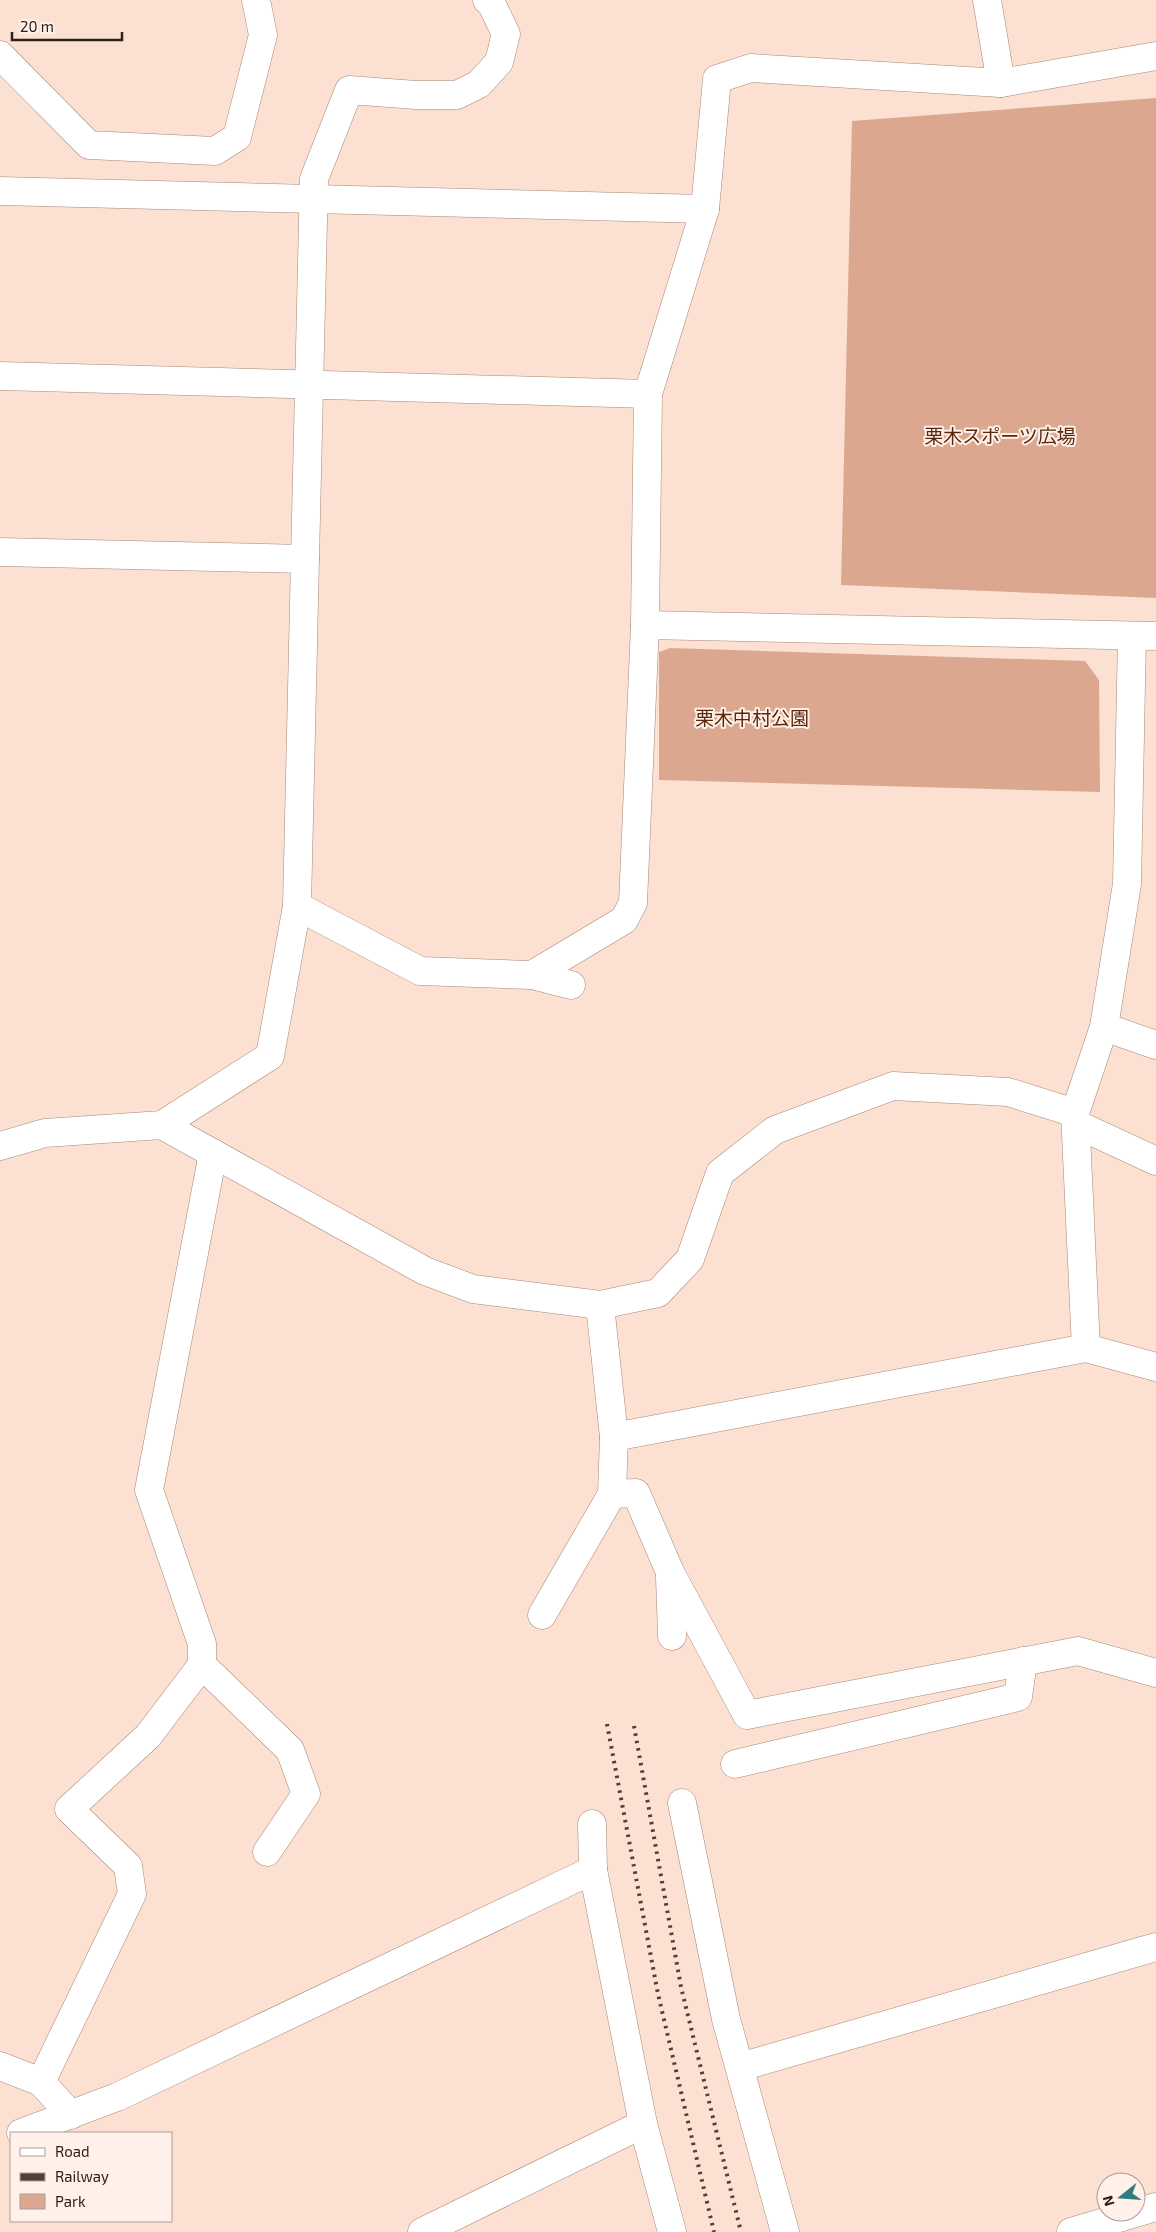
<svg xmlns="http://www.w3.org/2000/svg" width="1156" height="2232" viewBox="0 0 1156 2232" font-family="'Exo 2','Noto Sans JP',sans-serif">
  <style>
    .green { fill: #dba88f }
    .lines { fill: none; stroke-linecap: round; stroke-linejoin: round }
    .minor-casing { stroke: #a88778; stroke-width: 29 }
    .minor { stroke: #fff; stroke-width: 28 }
    .rail { stroke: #504039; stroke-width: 4; stroke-dasharray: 2.5 5; stroke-linecap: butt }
    .labels { text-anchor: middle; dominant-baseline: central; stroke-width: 4; stroke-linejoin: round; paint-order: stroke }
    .park-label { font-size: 19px; fill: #5a280a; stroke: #fff0ea }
  </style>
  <rect width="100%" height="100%" fill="#fce0d2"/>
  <!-- green -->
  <g class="green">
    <polygon points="1156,98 1156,598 841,585 852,121"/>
    <polygon points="670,648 1085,661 1099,680 1100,792 659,780 659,652"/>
  </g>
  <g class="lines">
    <defs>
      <g id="minor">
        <polyline points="987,0 1001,83"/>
        <polyline points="0,55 89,145 215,151 237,137 263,35 256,0"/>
        <polyline points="0,191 705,209"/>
        <polyline points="0,376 648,394"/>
        <polyline points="0,552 305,559 297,906 270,1056 162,1125 45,1133 0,1146"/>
        <polyline points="305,559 314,179 349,90 416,95 457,95 479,84 499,62 506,34 490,1 487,0"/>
        <polyline points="645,625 1156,636"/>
        <polyline points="297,906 420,971 532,975 624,920 633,903 645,625 648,394 705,209 717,79 751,68 1001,83 1156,56"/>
        <polyline points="532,975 571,985"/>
        <polyline points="1104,1027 1156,1045"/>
        <polyline points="1076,1124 1156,1161"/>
        <polyline points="162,1125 425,1271 473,1289 600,1305 658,1293 690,1259 720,1173 775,1130 893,1086 1008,1092 1075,1113"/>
        <polyline points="600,1305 614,1437 612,1494 636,1493 670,1572 747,1715 1078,1651 1156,1673"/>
        <polyline points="1086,1348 1075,1113 1104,1027 1127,884 1132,636"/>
        <polyline points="614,1437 1086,1348 1156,1367"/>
        <polyline points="670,1577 672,1636"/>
        <polyline points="542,1615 612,1494"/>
        <polyline points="202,1665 290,1750 306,1794 267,1852"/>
        <polyline points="735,1764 1018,1697 1023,1661"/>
        <polyline points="682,1803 726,2019 785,2232"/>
        <polyline points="592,1824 593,1870"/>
        <polyline points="0,2066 41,2082 71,2115"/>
        <polyline points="740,2067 1156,1947"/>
        <polyline points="41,2082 132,1894 128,1866 69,1809 148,1736 202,1665 202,1644 149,1490 213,1153"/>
        <polyline points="21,2133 117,2097 593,1870 643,2124 672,2232"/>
        <polyline points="422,2232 643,2124"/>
        <polyline points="1071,2232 1156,2207"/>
      </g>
    </defs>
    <!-- minor casing -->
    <use href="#minor" class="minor-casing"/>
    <!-- minor -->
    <use href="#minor" class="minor"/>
    <!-- rail -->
    <g class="rail">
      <polyline points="607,1724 658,1994 714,2232"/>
      <polyline points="634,1726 681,1987 741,2232"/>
    </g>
  </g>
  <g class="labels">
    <!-- park labels -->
    <g class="park-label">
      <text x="1000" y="435">栗木スポーツ広場</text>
      <text x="752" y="717">栗木中村公園</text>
    </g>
  </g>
  <!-- legend -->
  <rect x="10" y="2132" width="162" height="90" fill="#fff0ea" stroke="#ab9d97"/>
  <rect x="20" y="2148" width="25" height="8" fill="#ffffff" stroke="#ab9d97"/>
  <text x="55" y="2157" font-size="15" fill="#2d201a">Road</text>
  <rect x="20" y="2173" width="25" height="8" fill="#504039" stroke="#ab9d97"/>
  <text x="55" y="2182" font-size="15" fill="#2d201a">Railway</text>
  <rect x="20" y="2194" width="25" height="15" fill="#dba88f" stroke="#ab9d97"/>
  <text x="55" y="2207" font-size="15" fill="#2d201a">Park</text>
  <!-- north arrow -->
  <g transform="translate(1121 2197) rotate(253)"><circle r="24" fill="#fff0ea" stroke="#ab9d97"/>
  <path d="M0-4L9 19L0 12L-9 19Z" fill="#337c7d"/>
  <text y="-8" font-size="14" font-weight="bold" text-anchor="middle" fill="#2d201a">N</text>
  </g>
  <!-- scale -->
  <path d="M12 32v8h110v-8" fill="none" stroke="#2d201a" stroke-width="2.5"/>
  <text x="20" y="32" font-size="15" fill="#2d201a" stroke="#fff0ea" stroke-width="4" paint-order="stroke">20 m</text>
</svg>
